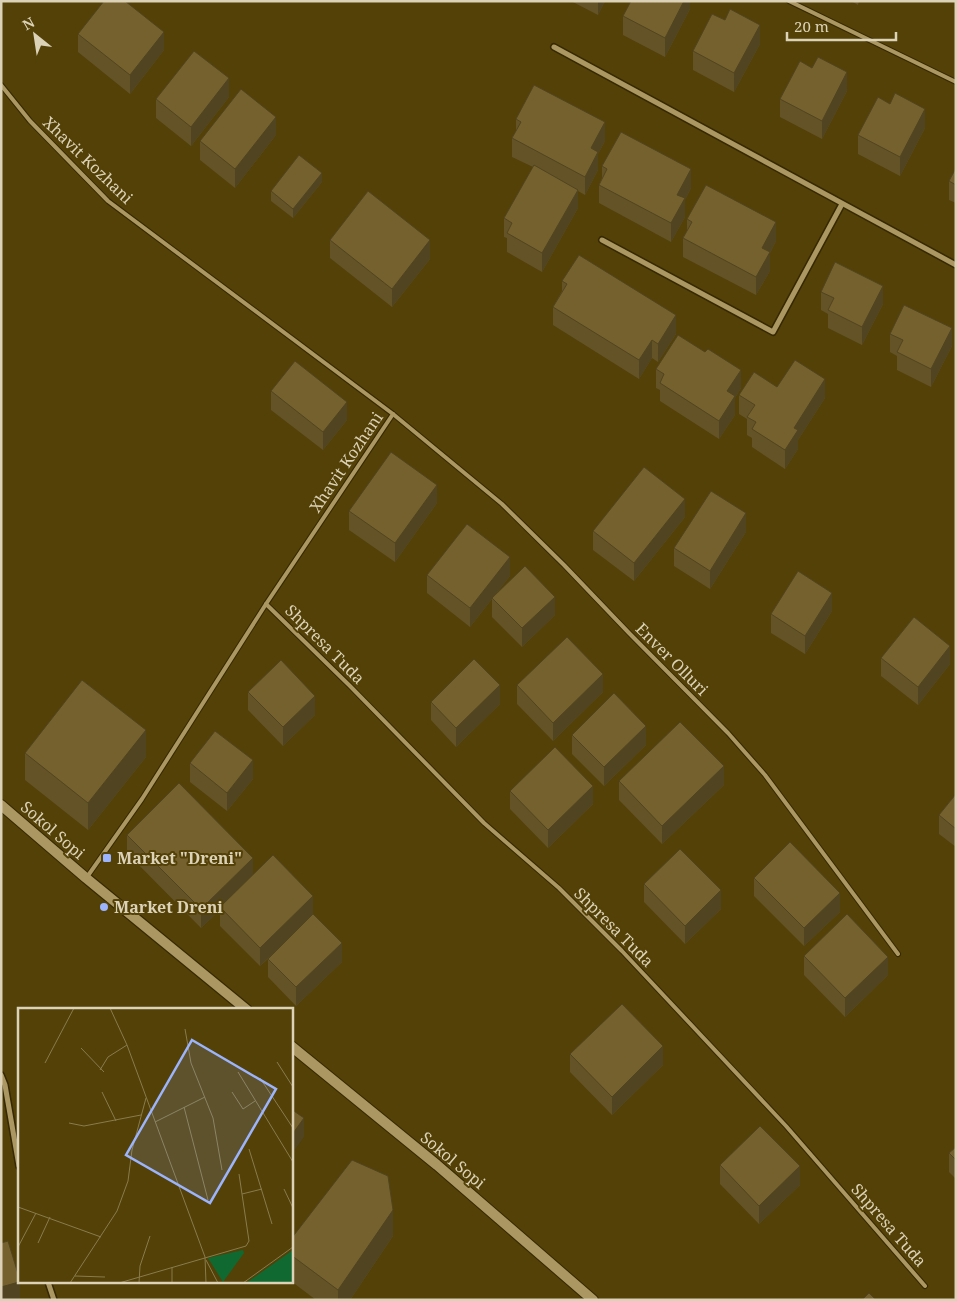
<svg xmlns="http://www.w3.org/2000/svg" width="957" height="1301" viewBox="0 0 957 1301" font-family="'Noto Serif',serif">
  <style>
    .lines { fill: none; stroke-linecap: round; stroke-linejoin: round }
    .lane-casing { stroke: #362800; stroke-width: 6 }
    .street-casing { stroke: #362800; stroke-width: 8 }
    .secondary-casing { stroke: #362800; stroke-width: 12 }
    .lane { stroke: #ab9762; stroke-width: 4 }
    .street { stroke: #ab9762; stroke-width: 5 }
    .secondary { stroke: #ab9762; stroke-width: 10 }
    .wall { fill: #645327 }
    .shaded-wall { fill: #514420 }
    .building { fill: #74612d; stroke: #514420 }
    .poi-dot { fill: #9cb4fd; stroke: #534107; stroke-width: 2 }
    .labels { text-anchor: middle; dominant-baseline: central; stroke-width: 4; stroke-linejoin: round; paint-order: stroke }
    .street-label { font-size: 16px; fill: #dcd2b7; stroke: #534107 }
    .poi-label { font-size: 16px; font-weight: bold; fill: #dcd2b7; stroke: #534107; text-anchor: start }
    .inset-road { fill: none; stroke: #8a7b4d; stroke-width: 1 }
    .view { fill: #9cb4fd; fill-opacity: 0.15; stroke: #9cb4fd; stroke-width: 2.5 }
    .inset-edge { fill: none; stroke: #dcd2b7; stroke-width: 2.5 }
  </style>
  <rect width="100%" height="100%" fill="#534107"/>
  <g class="lines">
    <defs>
      <g id="lane">
        <polyline points="789,1 956,82"/>
        <polyline points="1,85 30,121 108,201 393,414 502,504 564,565 629,633 728,733 765,775 898,954"/>
        <polyline points="266,604 350,686 484,823 559,888 622,951 786,1126 925,1286"/>
        <polyline points="87,877 142,799 266,604 393,414"/>
      </g>
      <g id="street">
        <polyline points="554,47 956,265"/>
        <polyline points="602,240 773,332 842,204"/>
        <polyline points="1,1075 5,1085 19,1166"/>
        <polyline points="48,1282 54,1300"/>
      </g>
      <g id="secondary">
        <polyline points="1,805 86,878 247,1010"/>
        <polyline points="291,1046 437,1165 593,1300"/>
      </g>
    </defs>
    <!-- lane casing -->
    <use href="#lane" class="lane-casing"/>
    <!-- street casing -->
    <use href="#street" class="street-casing"/>
    <!-- secondary casing -->
    <use href="#secondary" class="secondary-casing"/>
    <!-- lane -->
    <use href="#lane" class="lane"/>
    <!-- street -->
    <use href="#street" class="street"/>
    <!-- secondary -->
    <use href="#secondary" class="secondary"/>
  </g>
  <!-- wall -->
  <g class="wall">
    <polygon points="571,1 605,1 598,15"/>
    <polygon points="690,1 690,9 665,57 623,35 623,16"/>
    <polygon points="851,1 859,1 858,5"/>
    <polygon points="78,34 164,50 130,94 78,52"/>
    <polygon points="760,44 734,92 693,70 693,51"/>
    <polygon points="847,91 822,139 780,117 780,99"/>
    <polygon points="229,97 191,146 156,118 156,99"/>
    <polygon points="516,119 605,141 598,154 598,170 585,195 578,191 578,208 542,272 507,252 507,238 504,237 504,218 533,167 512,157 512,138 516,131"/>
    <polygon points="925,128 900,176 858,154 858,135"/>
    <polygon points="276,135 235,188 200,160 200,141"/>
    <polygon points="602,166 691,188 685,200 685,217 671,242 599,203 599,185 602,178"/>
    <polygon points="956,168 956,203 949,200 949,181"/>
    <polygon points="322,182 293,218 271,201 271,191"/>
    <polygon points="687,219 776,241 770,253 770,271 756,295 683,257 683,238 687,231"/>
    <polygon points="330,240 430,259 392,307 330,258"/>
    <polygon points="562,281 676,334 658,362 652,358 639,379 553,325 553,307 562,291"/>
    <polygon points="821,292 883,304 862,345 828,328 828,314 821,310"/>
    <polygon points="890,334 952,346 931,387 897,370 897,356 890,352"/>
    <polygon points="656,369 741,388 735,398 735,415 719,439 660,401 660,390 656,388"/>
    <polygon points="777,387 825,398 798,440 798,449 785,469 752,447 752,438 747,435 747,419 739,414 739,395"/>
    <polygon points="271,391 347,420 323,450 271,410"/>
    <polygon points="437,503 395,562 349,530 349,511"/>
    <polygon points="685,517 634,581 593,550 593,531"/>
    <polygon points="746,532 710,589 674,566 674,548"/>
    <polygon points="427,575 510,576 470,627 427,593"/>
    <polygon points="492,598 555,615 522,647 492,617"/>
    <polygon points="832,611 805,654 771,633 771,614"/>
    <polygon points="881,658 950,664 918,705 881,676"/>
    <polygon points="517,685 603,692 553,741 517,704"/>
    <polygon points="248,692 315,715 283,746 248,710"/>
    <polygon points="431,702 500,704 456,747 431,720"/>
    <polygon points="572,735 646,745 604,786 572,754"/>
    <polygon points="25,753 146,757 88,830 25,780"/>
    <polygon points="190,763 253,779 227,811 190,782"/>
    <polygon points="619,781 724,785 662,844 619,800"/>
    <polygon points="510,791 593,804 548,848 510,809"/>
    <polygon points="956,794 956,847 939,834 939,815"/>
    <polygon points="127,835 253,875 313,914 342,962 296,1006 268,977 268,959 260,966 220,926 220,910 201,928 127,853"/>
    <polygon points="754,878 840,912 804,946 754,896"/>
    <polygon points="644,884 721,909 685,944 644,902"/>
    <polygon points="804,956 888,975 845,1017 804,975"/>
    <polygon points="570,1054 663,1065 612,1115 570,1072"/>
    <polygon points="956,1147 956,1179 949,1172 949,1153"/>
    <polygon points="720,1165 800,1185 759,1224 720,1184"/>
    <polygon points="393,1236 350,1300 316,1300 291,1281 291,1239"/>
  </g>
  <!-- shaded-wall -->
  <g class="shaded-wall">
    <polygon points="598,1 605,1 598,15"/>
    <polygon points="684,1 690,1 690,9 665,57 665,38"/>
    <polygon points="760,25 760,44 734,92 734,73"/>
    <polygon points="164,32 164,50 130,94 130,75"/>
    <polygon points="847,72 847,91 822,139 822,121"/>
    <polygon points="229,78 229,97 191,146 191,127"/>
    <polygon points="925,109 925,128 900,176 900,157"/>
    <polygon points="276,117 276,135 235,188 235,169"/>
    <polygon points="605,122 605,141 598,154 598,170 585,195 585,177 591,148"/>
    <polygon points="691,169 691,188 685,200 685,217 671,242 671,223 677,195"/>
    <polygon points="322,173 322,182 293,218 293,209"/>
    <polygon points="578,190 578,208 542,272 542,253"/>
    <polygon points="776,222 776,241 770,253 770,271 756,295 756,277 762,248"/>
    <polygon points="430,240 430,259 392,307 392,289"/>
    <polygon points="883,286 883,304 862,345 862,327"/>
    <polygon points="676,315 676,334 658,362 658,344"/>
    <polygon points="952,328 952,346 931,387 931,369"/>
    <polygon points="652,340 652,358 639,379 639,360"/>
    <polygon points="741,370 741,388 735,398 735,415 719,439 719,421 727,391"/>
    <polygon points="825,379 825,398 798,440 798,449 785,469 785,450 794,428"/>
    <polygon points="347,402 347,420 323,450 323,432"/>
    <polygon points="437,485 437,503 395,562 395,543"/>
    <polygon points="685,499 685,517 634,581 634,563"/>
    <polygon points="746,513 746,532 710,589 710,571"/>
    <polygon points="510,557 510,576 470,627 470,608"/>
    <polygon points="832,593 832,611 805,654 805,636"/>
    <polygon points="555,597 555,615 522,647 522,628"/>
    <polygon points="950,646 950,664 918,705 918,687"/>
    <polygon points="603,674 603,692 553,741 553,723"/>
    <polygon points="500,685 500,704 456,747 456,728"/>
    <polygon points="315,696 315,715 283,746 283,727"/>
    <polygon points="646,726 646,745 604,786 604,767"/>
    <polygon points="146,730 146,757 88,830 88,803"/>
    <polygon points="253,760 253,779 227,811 227,793"/>
    <polygon points="724,766 724,785 662,844 662,826"/>
    <polygon points="593,786 593,804 548,848 548,830"/>
    <polygon points="253,858 253,877 220,907 220,910 201,928 201,909"/>
    <polygon points="721,890 721,909 685,944 685,926"/>
    <polygon points="840,893 840,912 804,946 804,928"/>
    <polygon points="313,896 313,915 260,966 260,948"/>
    <polygon points="342,943 342,962 296,1006 296,987"/>
    <polygon points="888,957 888,975 845,1017 845,998"/>
    <polygon points="663,1046 663,1065 612,1115 612,1097"/>
    <polygon points="304,1118 304,1137 291,1155 291,1136"/>
    <polygon points="800,1166 800,1185 759,1224 759,1206"/>
    <polygon points="393,1210 393,1236 350,1300 338,1300 338,1290"/>
    <polygon points="19,1282 20,1282 20,1300 1,1300 1,1287"/>
  </g>
  <!-- building -->
  <g class="building">
    <polygon points="104,1 125,1 164,32 130,75 78,34"/>
    <polygon points="631,1 684,1 665,38 623,16"/>
    <polygon points="730,9 760,25 734,73 693,51 712,14 725,20"/>
    <polygon points="194,51 229,78 191,127 156,99"/>
    <polygon points="818,57 847,72 822,121 780,99 800,61 812,68"/>
    <polygon points="534,85 605,122 591,148 598,152 585,177 512,138 521,122 516,119"/>
    <polygon points="241,89 276,117 235,169 200,141"/>
    <polygon points="895,93 925,109 900,157 858,135 878,97 890,104"/>
    <polygon points="621,132 691,169 677,195 685,198 671,223 599,185 607,169 602,166"/>
    <polygon points="299,155 322,173 293,209 271,191"/>
    <polygon points="534,165 578,190 542,253 507,233 512,223 504,218"/>
    <polygon points="956,168 956,185 949,181"/>
    <polygon points="706,185 776,222 762,248 770,252 756,277 683,238 692,222 687,219"/>
    <polygon points="368,191 430,240 392,289 330,240"/>
    <polygon points="579,255 676,315 658,344 652,340 639,360 553,307 567,284 562,281"/>
    <polygon points="835,262 883,286 862,327 828,310 834,298 821,292"/>
    <polygon points="904,305 952,328 931,369 897,352 903,340 890,334"/>
    <polygon points="678,335 705,352 708,349 741,370 727,391 735,396 719,421 660,383 664,374 656,369"/>
    <polygon points="795,360 825,379 794,428 798,430 785,450 752,429 756,422 747,417 755,405 739,395 754,372 777,387"/>
    <polygon points="295,361 347,402 323,432 271,391"/>
    <polygon points="391,452 437,485 395,543 349,511"/>
    <polygon points="644,467 685,499 634,563 593,531"/>
    <polygon points="711,491 746,513 710,571 674,548"/>
    <polygon points="467,524 510,557 470,608 427,575"/>
    <polygon points="525,566 555,597 522,628 492,598"/>
    <polygon points="798,571 832,593 805,636 771,614"/>
    <polygon points="914,617 950,646 918,687 881,658"/>
    <polygon points="567,637 603,674 553,723 517,685"/>
    <polygon points="474,659 500,685 456,728 431,702"/>
    <polygon points="281,660 315,696 283,727 248,692"/>
    <polygon points="82,680 146,730 88,803 25,753"/>
    <polygon points="614,693 646,726 604,767 572,735"/>
    <polygon points="680,722 724,766 662,826 619,781"/>
    <polygon points="215,731 253,760 227,793 190,763"/>
    <polygon points="555,747 593,786 548,830 510,791"/>
    <polygon points="179,783 253,858 201,909 127,835"/>
    <polygon points="956,794 956,829 939,815"/>
    <polygon points="790,842 840,893 804,928 754,878"/>
    <polygon points="680,849 721,890 685,926 644,884"/>
    <polygon points="273,855 313,896 260,948 220,907"/>
    <polygon points="313,914 342,943 296,987 268,959"/>
    <polygon points="847,914 888,957 845,998 804,956"/>
    <polygon points="622,1004 663,1046 612,1097 570,1054"/>
    <polygon points="291,1109 304,1118 291,1136"/>
    <polygon points="760,1126 800,1166 759,1206 720,1165"/>
    <polygon points="956,1147 956,1160 949,1153"/>
    <polygon points="352,1160 388,1176 393,1210 338,1290 291,1255 291,1239"/>
    <polygon points="8,1241 19,1277 19,1282 1,1287 1,1243"/>
    <polygon points="869,1293 876,1300 862,1300"/>
  </g>
  <!-- markers -->
  <g class="poi-dot">
    <rect x="102" y="853" width="10" height="10" rx="2.5"/>
    <circle cx="104" cy="907" r="5"/>
  </g>
  <g class="labels">
    <!-- street labels -->
    <g class="street-label">
      <text transform="translate(88 160) rotate(44)">Xhavit Kozhani</text>
      <text transform="translate(346 462) rotate(-56)">Xhavit Kozhani</text>
      <text transform="translate(325 644) rotate(45)">Shpresa Tuda</text>
      <text transform="translate(672 659) rotate(45)">Enver Olluri</text>
      <text transform="translate(53 830) rotate(41)">Sokol Sopi</text>
      <text transform="translate(614 927) rotate(45)">Shpresa Tuda</text>
      <text transform="translate(453 1160) rotate(40)">Sokol Sopi</text>
      <text transform="translate(889 1225) rotate(49)">Shpresa Tuda</text>
    </g>
    <!-- poi labels -->
    <g class="poi-label">
      <text x="117" y="858">Market "Dreni"</text>
      <text x="114" y="907">Market Dreni</text>
    </g>
  </g>
  <!-- overview -->
  <g transform="translate(18 1008)">
    <rect width="275" height="275" fill="#534107"/>
    <path d="M275,242V275H228Z" fill="#106930"/>
    <path d="M225,242L226,245L205,274L190,250Z" fill="#106930"/>
    <path class="inset-road" d="M92,0L109,37L187,249L188,275M167,21L173,55L195,110L204,162M63,40L86,64M259,54L275,79M27,55L56,0M82,62L90,49L109,37M220,64L275,154M242,70L275,120M84,84L98,113M214,84L225,101L237,93M166,99L190,192M137,114L187,89M51,115L66,118L123,107M231,141L254,216M266,181L275,200M224,186L244,181M0,199L83,229M20,235L32,209M0,239L18,205M188,252L200,275M154,259V275M57,268L87,269M52,275L99,203L110,173L114,142L128,90M101,275L228,238L231,233L221,166M121,275L122,258L132,228M225,275L275,239"/>
    <path class="view" d="M174,32L258,81L192,195L108,147Z"/>
    <rect width="275" height="275" class="inset-edge"/>
  </g>
  <!-- border -->
  <rect width="957" height="1301" fill="none" stroke="#dcd2b7" stroke-width="5"/>
  <!-- north arrow -->
  <g transform="translate(35 35) rotate(330)" stroke="#534107" stroke-width="4" paint-order="stroke">
  <path d="M0-4L9 19L0 12L-9 19Z" fill="#dcd2b7"/>
  <text y="-8" font-size="14" font-weight="bold" text-anchor="middle" fill="#dcd2b7">N</text>
  </g>
  <!-- scale -->
  <path d="M787 32v8h109v-8" fill="none" stroke="#dcd2b7" stroke-width="2.5"/>
  <text x="794" y="32" font-size="15" fill="#dcd2b7" stroke="#534107" stroke-width="4" paint-order="stroke">20 m</text>
</svg>
